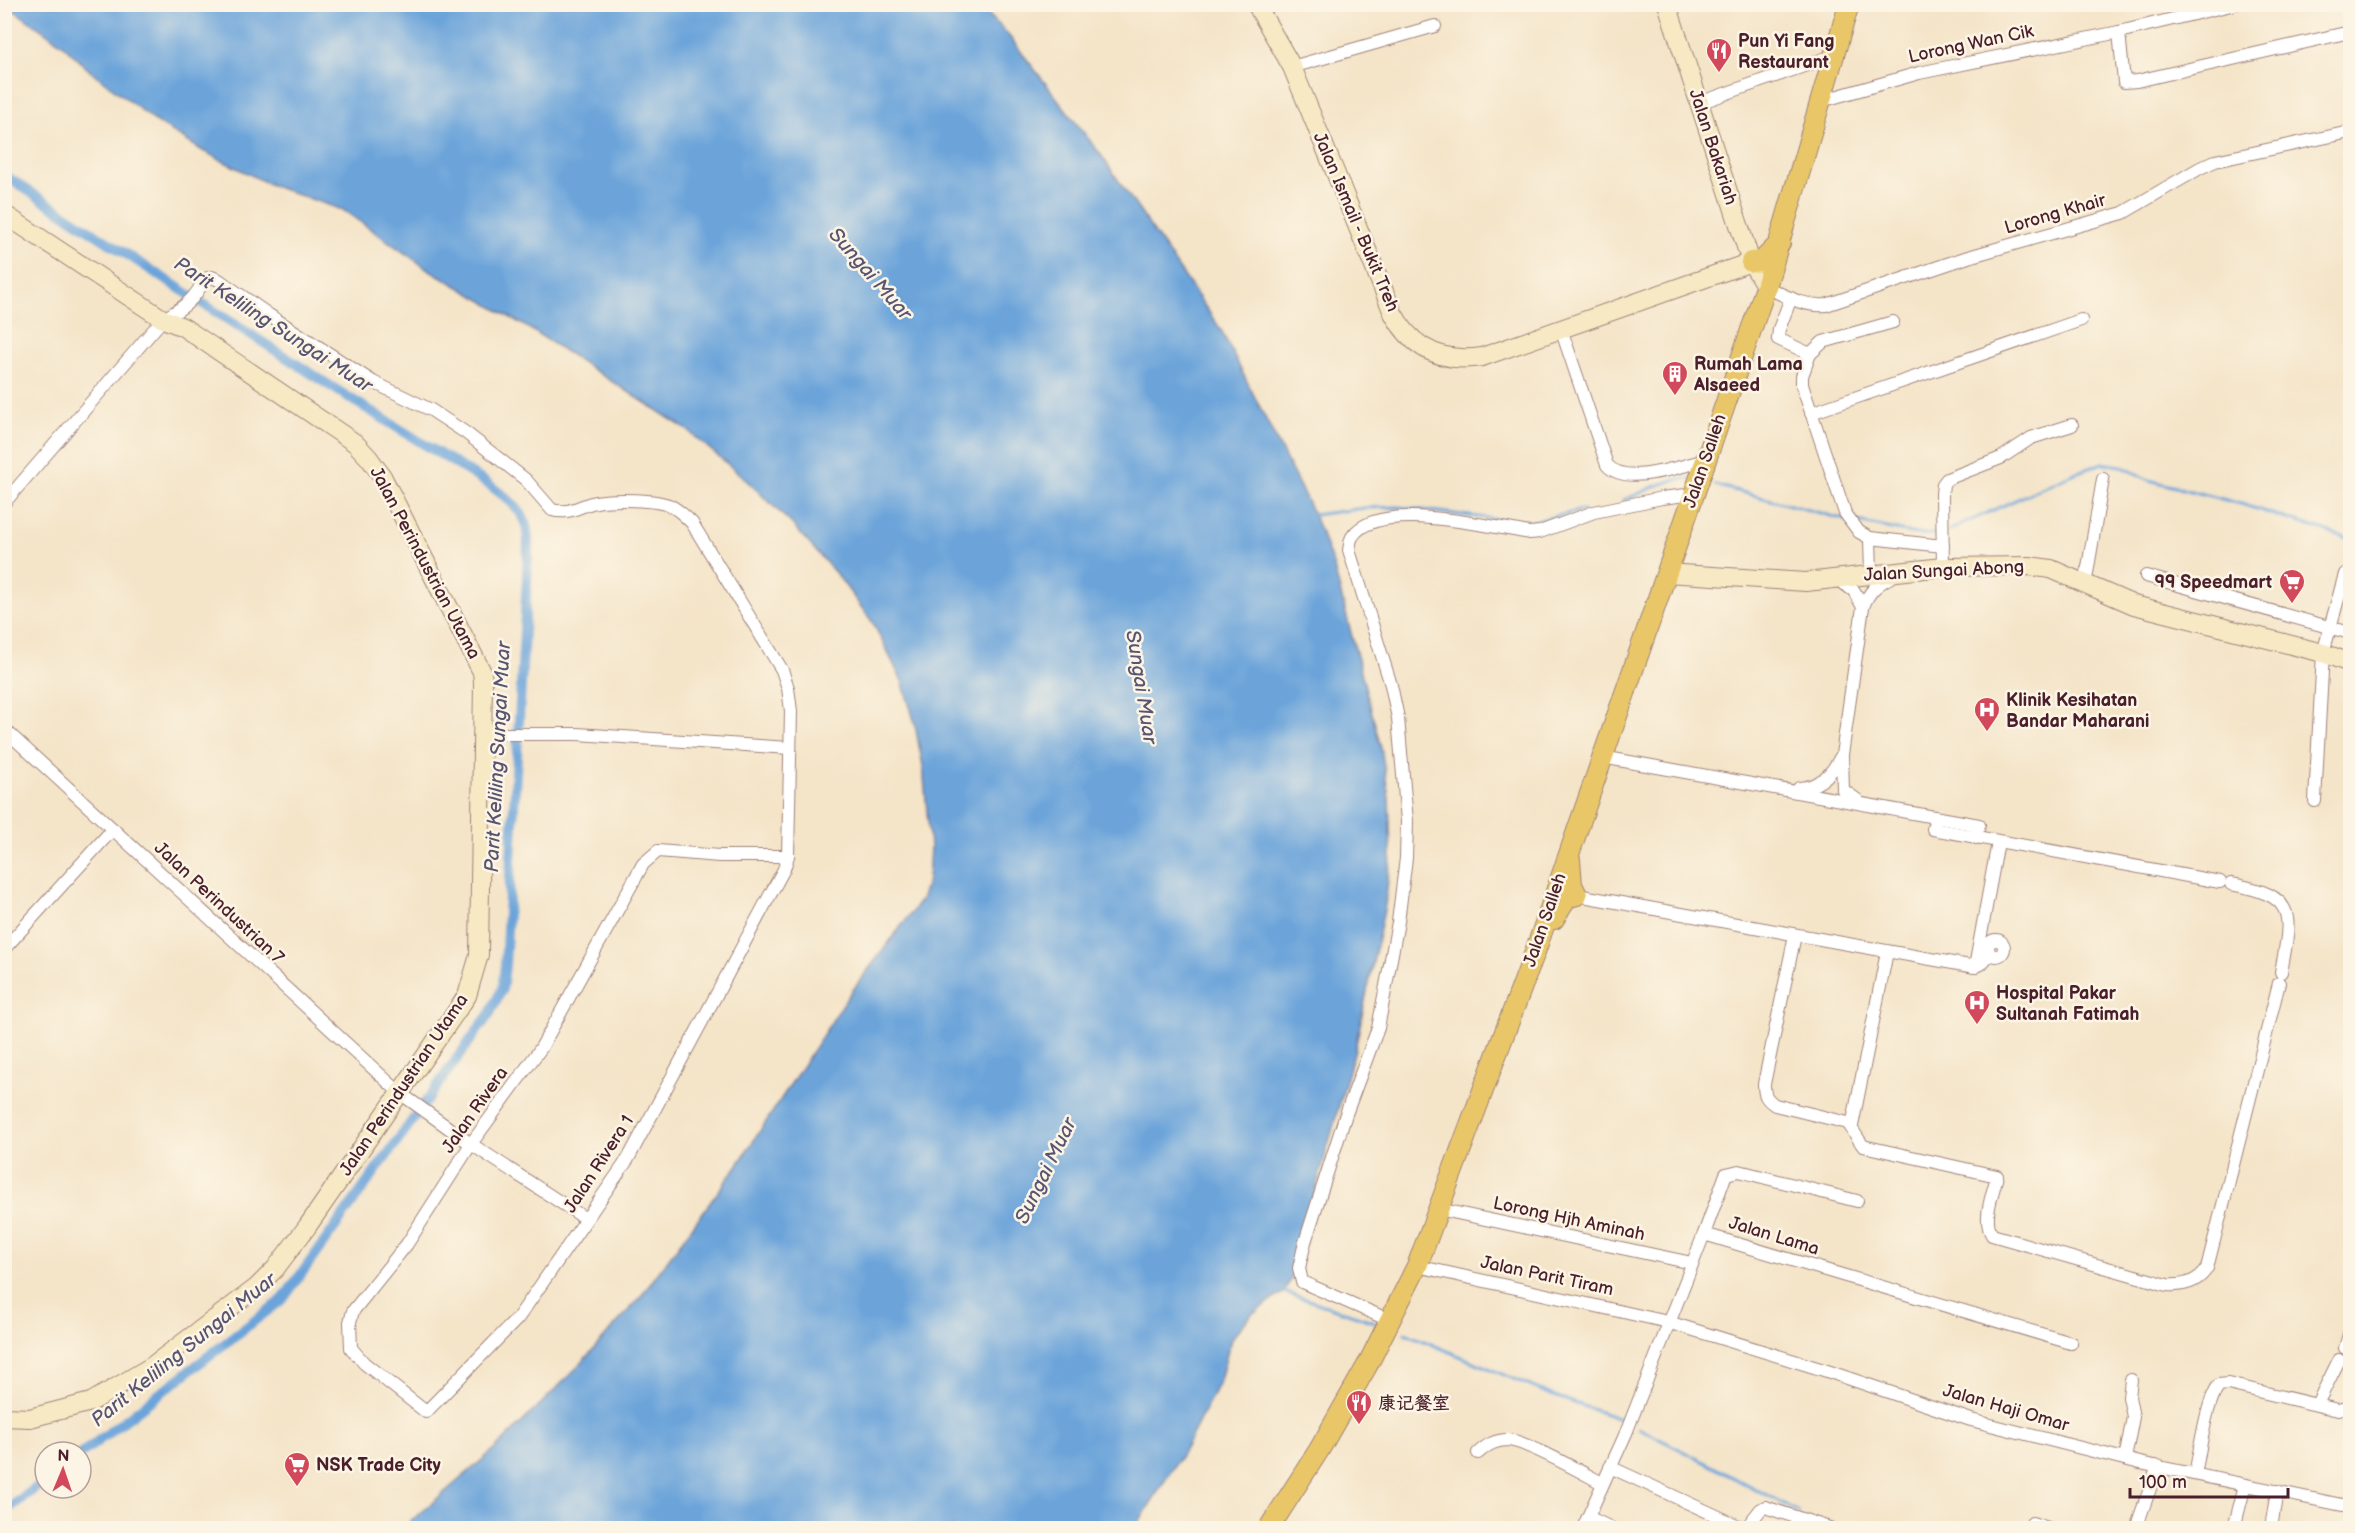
<svg xmlns="http://www.w3.org/2000/svg" width="2355" height="1533" viewBox="0 0 2355 1533" font-family="'Balsamiq Sans','LXGW WenKai TC',sans-serif">
  <style>
    .water { fill: #6ca4da; stroke: #5b6282; stroke-width: 1.5 }
    .lines { fill: none; stroke-linecap: round; stroke-linejoin: round }
    .stream { stroke: #6ca4da; stroke-width: 3 }
    .canal { stroke: #6ca4da; stroke-width: 10 }
    .street-casing { stroke: #9f827a; stroke-width: 14 }
    .secondary-casing { stroke: #9f827a; stroke-width: 20 }
    .primary-casing { stroke: #9f827a; stroke-width: 22 }
    .street { stroke: #fff; stroke-width: 12 }
    .secondary { stroke: #f6e9c3; stroke-width: 18 }
    .primary { stroke: #e9c769; stroke-width: 20 }
    .labels { text-anchor: middle; dominant-baseline: central; stroke-width: 5; stroke-linejoin: round; paint-order: stroke }
    .poi-label { font-size: 18px; font-weight: bold; fill: #4a1f2b; stroke: #fcf5e5; text-anchor: start }
    .street-label { font-size: 18px; fill: #4a1f2b; stroke: #fcf5e5 }
    .water-label { font-size: 20px; font-style: italic; fill: #585471; stroke: #fcf5e5 }
  </style>
  <rect width="100%" height="100%" fill="#fcf5e5"/>
  <filter id="ink" filterUnits="userSpaceOnUse"><feTurbulence type="fractalNoise" baseFrequency=".0167" numOctaves="2"/><feDisplacementMap in="SourceGraphic" scale="12" xChannelSelector="R" yChannelSelector="G"/><feConvolveMatrix kernelMatrix="1 2 1 2 8 2 1 2 1" color-interpolation-filters="sRGB"/></filter>
  <filter id="wash" filterUnits="userSpaceOnUse"><feTurbulence type="fractalNoise" baseFrequency=".008" numOctaves="4" result="noise"/><feDisplacementMap in="SourceGraphic" scale="24" xChannelSelector="R" yChannelSelector="G"/><feGaussianBlur stdDeviation="1.35" result="paint"/><feColorMatrix in="noise" values="0 0 0 0 0 0 0 0 0 0 0 0 0 0 0 0 0 1.4 0 .05"/><feComposite in="paint" operator="in"/></filter>
  <g filter="url(#wash)">
    <rect width="100%" height="100%" fill="#f4e4c8"/>
    <!-- water -->
    <polygon class="water" points="6,5 979,5 1005,31 1101,155 1221,330 1314,515 1333,564 1381,748 1389,797 1391,856 1385,905 1355,1049 1291,1278 1284,1292 1252,1314 1231,1339 1220,1380 1185,1449 1135,1528 403,1528 496,1448 572,1373 639,1299 737,1166 849,995 921,900 928,880 930,847 923,766 914,720 902,681 873,623 838,576 792,524 744,478 686,429 535,332 425,267 343,210 273,186 203,151 155,121 88,69 62,44"/>
    <g class="lines">
      <!-- stream -->
      <g class="stream">
        <polyline points="1715,485 1846,520"/>
        <path d="M1624,500C1645,492 1668,477 1691,479"/>
        <polyline points="1314,515 1364,508 1398,507 1527,523 1583,510"/>
        <polyline points="1858,522 1916,534 1936,534"/>
        <polyline points="1948,531 2072,474 2103,463 2121,466 2149,480 2241,504 2350,539"/>
        <polyline points="1284,1292 1375,1322"/>
        <polyline points="1405,1333 1549,1394 1623,1420"/>
        <polyline points="1639,1428 1799,1512"/>
        <polyline points="1831,1524 1843,1528"/>
      </g>
      <!-- canal -->
      <g class="canal">
        <path d="M4,175L332,387L485,482C535,517 528,522 527,579L505,966L502,989L490,1013L283,1299L81,1454"/>
        <polyline points="4,1512 45,1481"/>
      </g>
    </g>
  </g>
  <g filter="url(#ink)">
    <g class="lines">
      <defs>
        <g id="street">
          <polyline points="2119,32 2124,82 2137,81 2350,32"/>
          <polyline points="1292,67 1435,26"/>
          <polyline points="1821,101 1919,73 2119,32 2235,4"/>
          <polyline points="1699,103 1835,55"/>
          <path d="M1766,287C1786,296 1804,307 1826,305L1968,257L2123,213L2200,168L2215,161L2350,132"/>
          <polyline points="1791,298 1779,329 1778,339 1810,354"/>
          <polyline points="1893,322 1823,342 1810,354 1802,376 1802,385 1845,513 1859,532 1870,538 1943,546"/>
          <path d="M1561,329L1607,465C1626,487 1680,466 1706,460"/>
          <polyline points="1811,413 2081,320"/>
          <path d="M4,503L163,319C182,309 196,299 204,279L212,277L219,280L269,315L373,382L431,410L466,433L526,480L552,510C570,515 580,505 596,502C613,499 656,499 671,506C679,510 685,516 692,523L782,670L788,688L791,711L788,856L784,869L628,1159L518,1318L426,1412L364,1363L351,1348L350,1322L353,1311L407,1244L471,1144L541,1048L643,864L658,851L719,856H788"/>
          <polyline points="1870,538 1871,573"/>
          <polyline points="1943,567 1942,494 1943,484 1947,479 2001,458 2031,438 2072,425"/>
          <polyline points="2146,576 2350,633"/>
          <polyline points="1836,578 1854,591 1863,607"/>
          <polyline points="2085,585 2103,479"/>
          <polyline points="4,729 400,1093 471,1144 586,1219"/>
          <polyline points="482,734 577,734 790,748"/>
          <polyline points="1602,757 1979,825 1976,838"/>
          <path d="M1799,788C1819,787 1831,775 1840,758"/>
          <path d="M1857,800L1843,790L1842,755L1863,607C1869,591 1878,583 1893,576"/>
          <polyline points="2315,801 2323,653 2345,574"/>
          <polyline points="1936,817 1933,829 2220,882"/>
          <path d="M2231,884C2297,896 2292,913 2281,972"/>
          <polyline points="1577,895 1975,967 1981,964 1990,954"/>
          <path d="M1795,935L1764,1084C1764,1095 1766,1099 1775,1105L1848,1123L1863,1146L1997,1176C1993,1193 1982,1219 1992,1235L2167,1285C2183,1286 2198,1283 2207,1268L2279,983"/>
          <circle cx="1996" cy="948" r="8"/>
          <polyline points="4,949 113,829"/>
          <polyline points="1975,967 1998,842"/>
          <polyline points="1852,1126 1887,952"/>
          <polyline points="1438,1209 1692,1263"/>
          <polyline points="1704,1234 1726,1174 1739,1171 1857,1201"/>
          <polyline points="1417,1266 1668,1322 1827,1371 1971,1420 2140,1463 2342,1505"/>
          <path d="M1389,1320L1302,1282L1299,1268L1305,1242L1346,1114L1378,1028L1398,922L1406,858L1407,821L1398,718L1391,685L1349,550C1350,546 1350,540 1352,537C1376,498 1491,527 1530,533L1540,532L1594,512L1662,498L1694,494"/>
          <polyline points="2345,1348 2350,1331"/>
          <polyline points="2317,1404 2339,1360"/>
          <path d="M1478,1453C1487,1445 1495,1440 1508,1440C1526,1441 1583,1473 1602,1483"/>
          <polyline points="2125,1459 2133,1417 2129,1397 2131,1380"/>
          <polyline points="1610,1467 1743,1528"/>
          <path d="M2195,1474C2200,1452 2206,1401 2219,1385L2228,1384L2338,1410L2350,1407"/>
          <polyline points="1588,1517 1611,1528"/>
          <polyline points="2032,1523 2048,1528"/>
          <polyline points="1583,1528 1626,1433 1704,1234 2071,1343"/>
          <polyline points="1746,1528 1761,1509 1765,1507 1829,1528"/>
          <polyline points="2136,1528 2158,1466"/>
          <polyline points="2234,1528 2245,1485"/>
          <polyline points="2271,1528 2277,1491"/>
        </g>
        <g id="secondary">
          <path d="M1256,4L1292,67L1393,313C1412,349 1442,363 1482,357L1751,262"/>
          <polyline points="1667,4 1751,262 1766,287"/>
          <polyline points="4,214 163,319 183,327 355,443 369,458 382,476 482,672 483,682 479,955 467,996 307,1227 275,1269 256,1288 152,1366 91,1402 30,1418 4,1417"/>
          <polyline points="1666,573 1806,582 1943,567 2029,566 2051,569 2134,605 2323,653 2350,663"/>
        </g>
        <g id="primary">
          <polyline points="1751,262 1762,261 1780,243"/>
          <polyline points="1554,919 1567,898 1577,895 1572,885 1570,860"/>
          <polyline points="1269,1528 1319,1450 1368,1364 1417,1266 1535,952 1766,287 1849,4"/>
        </g>
      </defs>
      <!-- street casing -->
      <use href="#street" class="street-casing"/>
      <!-- secondary casing -->
      <use href="#secondary" class="secondary-casing"/>
      <!-- primary casing -->
      <use href="#primary" class="primary-casing"/>
      <!-- street -->
      <use href="#street" class="street"/>
      <!-- secondary -->
      <use href="#secondary" class="secondary"/>
      <!-- primary -->
      <use href="#primary" class="primary"/>
    </g>
  </g>
  <!-- icons -->
  <defs>
    <symbol id="restaurant-pin" viewBox="-11 -11 22 30"><path d="M0 17L-7.5 6A9.5 9.5 0 1 1 7.5 6Z" fill="#d1495b" stroke="#fcf5e5"/><path d="M-5-6h1v4h1v-4h1v4h1v-4h1v5L-1.5 .5V6h-2V.5L-5-1ZM5-6V6H3V1.5H1.5Q1.5-4 5-6Z" fill="#fff"/></symbol>
    <symbol id="building-pin" viewBox="-11 -11 22 30"><path d="M0 17L-7.5 6A9.5 9.5 0 1 1 7.5 6Z" fill="#d1495b" stroke="#fcf5e5"/><path d="M-4-6H4V6H1V3H-1V6H-4ZM-2.5-4.3h1.7v1.8h-1.7ZM.8-4.3h1.7v1.8H.8ZM-2.5-1h1.7V.8h-1.7ZM.8-1h1.7V.8H.8Z" fill="#fff"/></symbol>
    <symbol id="supermarket-pin" viewBox="-11 -11 22 30"><path d="M0 17L-7.5 6A9.5 9.5 0 1 1 7.5 6Z" fill="#d1495b" stroke="#fcf5e5"/><path d="M-6-5.5h2.5l.6 2H6L4.5 2H-2.5L-4.4-4H-6ZM-1.5 3.2a1.3 1.3 0 1 0 .1 0ZM3 3.2a1.3 1.3 0 1 0 .1 0Z" fill="#fff"/></symbol>
    <symbol id="hospital-pin" viewBox="-11 -11 22 30"><path d="M0 17L-7.5 6A9.5 9.5 0 1 1 7.5 6Z" fill="#d1495b" stroke="#fcf5e5"/><path d="M-5-5h3v3.5h4V-5h3V5h-3V1.5h-4V5h-3Z" fill="#fff"/></symbol>
  </defs>
  <g fill-rule="evenodd">
    <use href="#restaurant-pin" x="1704" y="36" width="30" height="40"/>
    <use href="#building-pin" x="1660" y="359" width="30" height="40"/>
    <use href="#supermarket-pin" x="2277" y="567" width="30" height="40"/>
    <use href="#hospital-pin" x="1972" y="695" width="30" height="40"/>
    <use href="#hospital-pin" x="1962" y="988" width="30" height="40"/>
    <use href="#restaurant-pin" x="1344" y="1388" width="30" height="40"/>
    <use href="#supermarket-pin" x="282" y="1450" width="30" height="40"/>
  </g>
  <g class="labels">
    <!-- poi labels -->
    <g class="poi-label">
      <text x="1738" y="41">Pun Yi Fang<tspan x="1738" dy="21">Restaurant</tspan></text>
      <text x="1694" y="364">Rumah Lama<tspan x="1694" dy="21">Alsaeed</tspan></text>
      <text x="2272" y="582" text-anchor="end">99 Speedmart</text>
      <text x="2006" y="700">Klinik Kesihatan<tspan x="2006" dy="21">Bandar Maharani</tspan></text>
      <text x="1996" y="993">Hospital Pakar<tspan x="1996" dy="21">Sultanah Fatimah</tspan></text>
      <text x="1378" y="1403">康记餐室</text>
      <text x="316" y="1465">NSK Trade City</text>
    </g>
    <!-- street labels -->
    <g class="street-label">
      <text transform="translate(1971 44) rotate(-12)">Lorong Wan Cik</text>
      <text transform="translate(1713 147) rotate(72)">Jalan Bakariah</text>
      <text transform="translate(2055 214) rotate(-16)">Lorong Khair</text>
      <text transform="translate(1356 222) rotate(67)">Jalan Ismail - Bukit Treh</text>
      <text transform="translate(1705 461) rotate(-71)">Jalan Salleh</text>
      <text transform="translate(425 563) rotate(62)">Jalan Perindustrian Utama</text>
      <text transform="translate(1944 571) rotate(-3)">Jalan Sungai Abong</text>
      <text transform="translate(219 903) rotate(43)">Jalan Perindustrian 7</text>
      <text transform="translate(1545 920) rotate(-71)">Jalan Salleh</text>
      <text transform="translate(404 1085) rotate(-56)">Jalan Perindustrian Utama</text>
      <text transform="translate(475 1110) rotate(-55)">Jalan Rivera</text>
      <text transform="translate(599 1164) rotate(-57)">Jalan Rivera 1</text>
      <text transform="translate(1569 1219) rotate(12)">Lorong Hjh Aminah</text>
      <text transform="translate(1774 1236) rotate(17)">Jalan Lama</text>
      <text transform="translate(1547 1276) rotate(12)">Jalan Parit Tiram</text>
      <text transform="translate(2006 1408) rotate(16)">Jalan Haji Omar</text>
    </g>
    <!-- water labels -->
    <g class="water-label">
      <text transform="translate(870 274) rotate(49)">Sungai Muar</text>
      <text transform="translate(273 325) rotate(33)">Parit Keliling Sungai Muar</text>
      <text transform="translate(1141 687) rotate(81)">Sungai Muar</text>
      <text transform="translate(498 757) rotate(-87)">Parit Keliling Sungai Muar</text>
      <text transform="translate(1046 1171) rotate(-64)">Sungai Muar</text>
      <text transform="translate(184 1350) rotate(-39)">Parit Keliling Sungai Muar</text>
    </g>
  </g>
  <!-- margin -->
  <rect width="2355" height="1533" fill="none" stroke="#fcf5e5" stroke-width="24"/>
  <!-- north arrow -->
  <g transform="translate(63 1470) rotate(2)"><circle r="28" fill="#fcf5e5" stroke="#b59f9b" stroke-width="1.5"/>
  <path d="M0-4.5L10 22L0 15L-10 22Z" fill="#d1495b"/>
  <text y="-9" font-size="16" font-weight="bold" text-anchor="middle" fill="#4a1f2b">N</text>
  </g>
  <!-- scale -->
  <path d="M2130 1488v9h158v-9" fill="none" stroke="#4a1f2b" stroke-width="3"/>
  <text x="2139" y="1488" font-size="18" fill="#4a1f2b" stroke="#fcf5e5" stroke-width="4.5" paint-order="stroke">100 m</text>
</svg>
